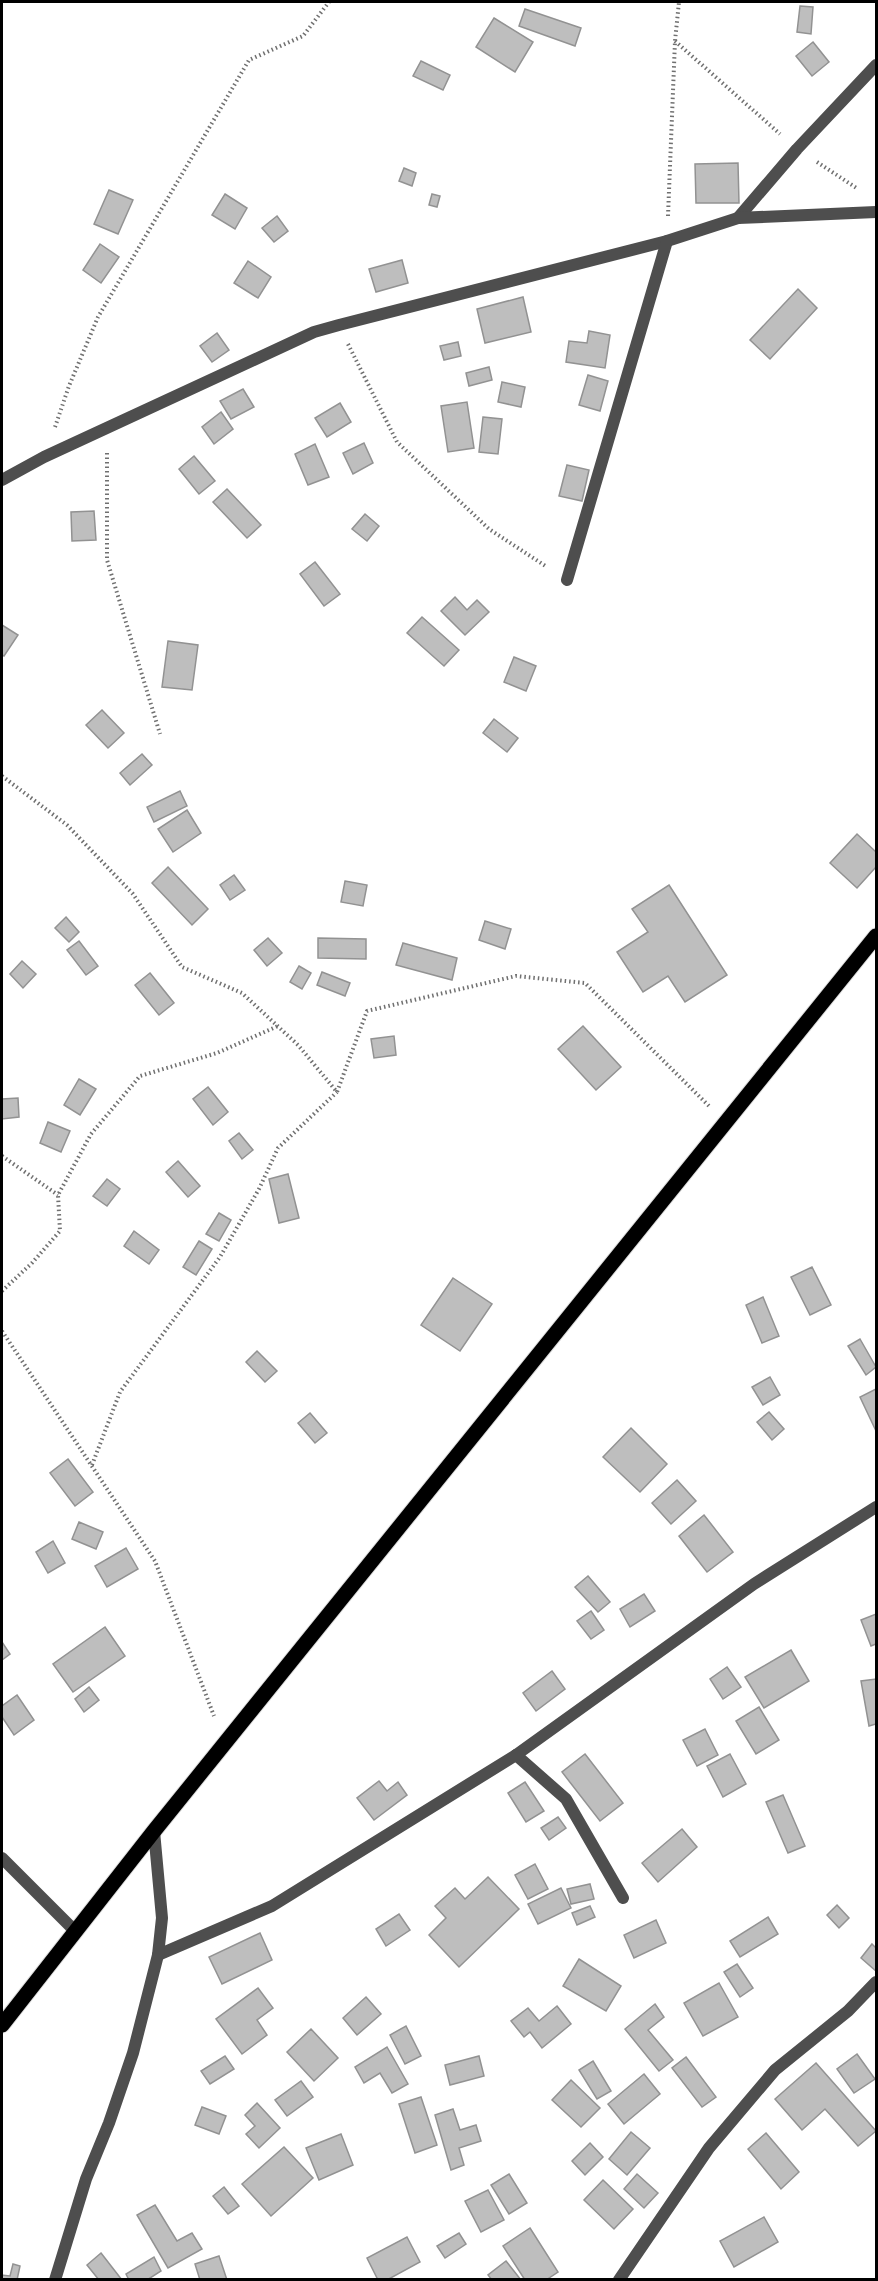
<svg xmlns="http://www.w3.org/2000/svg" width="878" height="2281" viewBox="0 0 878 2281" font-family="Jost,sans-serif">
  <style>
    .building { fill: #bebebe; stroke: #929292; stroke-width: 1.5 }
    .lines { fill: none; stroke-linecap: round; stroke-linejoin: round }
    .primary-casing { stroke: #dbdbdb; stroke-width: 17 }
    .path { stroke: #707070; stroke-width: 4; stroke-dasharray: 1.5 3; stroke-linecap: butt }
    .minor { stroke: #4e4e4e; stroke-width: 12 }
    .primary { stroke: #000; stroke-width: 15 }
  </style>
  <rect width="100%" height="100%" fill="#fff"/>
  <!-- building -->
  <g class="building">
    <polygon points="800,6 813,7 811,34 797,32"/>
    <polygon points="525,9 581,28 575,46 519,26"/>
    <polygon points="494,18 533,42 515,72 476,47"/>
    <polygon points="813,42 829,62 812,76 796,56"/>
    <polygon points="421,61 450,75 443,90 413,76"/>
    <polygon points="738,163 739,203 696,203 695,164"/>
    <polygon points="404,168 416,173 412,186 399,181"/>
    <polygon points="109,190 133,200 118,234 94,224"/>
    <polygon points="225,194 247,208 235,229 212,215"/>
    <polygon points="432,194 440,196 437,207 429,205"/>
    <polygon points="277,216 288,231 274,242 262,228"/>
    <polygon points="100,244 119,257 101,283 83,270"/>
    <polygon points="402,260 408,283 376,292 369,269"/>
    <polygon points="248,261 271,277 258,298 234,283"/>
    <polygon points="798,289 817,308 770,359 750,340"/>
    <polygon points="523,297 531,332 485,343 477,309"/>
    <polygon points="589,331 610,335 605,368 566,362 569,341 587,343"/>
    <polygon points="217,333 229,350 212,362 200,346"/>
    <polygon points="458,342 461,356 444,360 440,346"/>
    <polygon points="489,367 492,380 469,386 466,373"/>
    <polygon points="588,375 608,381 600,411 579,405"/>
    <polygon points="502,382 525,387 521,407 498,402"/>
    <polygon points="243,389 254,407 231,419 220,401"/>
    <polygon points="467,402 474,448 448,452 441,406"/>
    <polygon points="340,403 351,422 327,437 315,418"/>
    <polygon points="221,412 233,429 214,444 202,427"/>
    <polygon points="483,417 502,419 498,454 479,452"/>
    <polygon points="364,443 373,463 353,474 343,453"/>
    <polygon points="315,444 329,477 308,485 295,454"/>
    <polygon points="194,456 215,481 199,494 179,469"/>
    <polygon points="567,465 589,470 582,501 559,496"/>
    <polygon points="227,489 261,525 247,538 213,502"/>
    <polygon points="94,511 96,540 72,541 71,512"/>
    <polygon points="365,514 379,526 367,541 352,529"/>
    <polygon points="315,562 340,594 324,606 300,574"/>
    <polygon points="455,597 467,610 477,600 489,612 465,635 441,611"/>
    <polygon points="422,617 459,650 444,666 407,633"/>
    <polygon points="2,625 18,635 4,656 2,655"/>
    <polygon points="168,641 198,645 192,690 162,687"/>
    <polygon points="514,657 536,666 526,691 504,682"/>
    <polygon points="102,710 124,733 108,748 86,725"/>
    <polygon points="494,719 518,738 507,752 483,733"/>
    <polygon points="142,754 152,765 130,785 120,773"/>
    <polygon points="180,791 187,806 154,822 147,807"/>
    <polygon points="187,810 201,833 173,852 158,829"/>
    <polygon points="857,834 876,852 876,867 857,888 830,863"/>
    <polygon points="168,867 208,909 192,925 152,883"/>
    <polygon points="234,875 245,890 230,900 220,885"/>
    <polygon points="345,881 367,885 363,906 341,902"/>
    <polygon points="669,885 727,975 685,1002 668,976 643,992 617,952 648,932 632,909"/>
    <polygon points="66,917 79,932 69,942 55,928"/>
    <polygon points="485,921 511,929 505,949 479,940"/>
    <polygon points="268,938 282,953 267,966 254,950"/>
    <polygon points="318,938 366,939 366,959 318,958"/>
    <polygon points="79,941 98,966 86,975 67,950"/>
    <polygon points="403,943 457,958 452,980 396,965"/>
    <polygon points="22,961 36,974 23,988 10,974"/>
    <polygon points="299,966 311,973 302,989 290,982"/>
    <polygon points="322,972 350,983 345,996 317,985"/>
    <polygon points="150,973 174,1003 159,1015 135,985"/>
    <polygon points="583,1026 621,1067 596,1090 558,1049"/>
    <polygon points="394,1036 396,1055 374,1058 371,1039"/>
    <polygon points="79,1079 96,1089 80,1115 64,1105"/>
    <polygon points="208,1087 228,1112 213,1125 193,1099"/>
    <polygon points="18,1098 19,1117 2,1119 2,1099"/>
    <polygon points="48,1122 70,1131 61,1152 40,1143"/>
    <polygon points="239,1133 253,1150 242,1159 229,1141"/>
    <polygon points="178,1161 200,1186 188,1197 166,1172"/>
    <polygon points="288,1174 299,1218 279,1223 269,1179"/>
    <polygon points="107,1179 120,1189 107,1206 93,1196"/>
    <polygon points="219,1213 231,1220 219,1241 206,1234"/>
    <polygon points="134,1231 159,1250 149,1264 124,1246"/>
    <polygon points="199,1241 212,1249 196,1275 183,1267"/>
    <polygon points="812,1267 831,1305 810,1315 791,1277"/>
    <polygon points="453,1278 492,1304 460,1351 421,1325"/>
    <polygon points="763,1297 779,1336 762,1343 746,1305"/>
    <polygon points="860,1339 876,1367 866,1375 848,1346"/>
    <polygon points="257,1351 277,1371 265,1382 246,1362"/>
    <polygon points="770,1377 780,1395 763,1405 752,1387"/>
    <polygon points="876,1389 876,1431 860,1397"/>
    <polygon points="769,1412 784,1429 772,1440 757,1422"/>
    <polygon points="310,1413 327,1433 315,1443 298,1423"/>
    <polygon points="631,1428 667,1464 640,1492 603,1457"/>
    <polygon points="68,1459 93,1492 75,1506 50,1473"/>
    <polygon points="677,1480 696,1501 671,1524 652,1503"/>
    <polygon points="704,1515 733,1552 707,1572 679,1536"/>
    <polygon points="79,1522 103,1532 96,1549 72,1539"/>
    <polygon points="53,1541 65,1563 48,1573 36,1552"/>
    <polygon points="126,1548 138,1569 107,1587 95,1566"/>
    <polygon points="588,1576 610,1602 598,1612 575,1587"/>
    <polygon points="644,1594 655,1611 630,1627 620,1609"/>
    <polygon points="591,1611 604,1630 591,1639 577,1621"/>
    <polygon points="876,1614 876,1644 871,1646 861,1620"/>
    <polygon points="105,1627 125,1656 73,1692 53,1664"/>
    <polygon points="2,1642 10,1654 2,1660"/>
    <polygon points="791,1650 809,1681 764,1708 745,1677"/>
    <polygon points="727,1667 741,1687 723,1699 710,1679"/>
    <polygon points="552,1671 565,1689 536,1711 523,1693"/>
    <polygon points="876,1679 876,1724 869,1726 861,1681"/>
    <polygon points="89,1687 99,1700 84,1712 75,1699"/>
    <polygon points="17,1695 34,1720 14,1735 2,1717 2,1706"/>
    <polygon points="759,1707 779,1740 756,1754 736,1721"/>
    <polygon points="705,1729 718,1755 697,1766 683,1740"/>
    <polygon points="585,1754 623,1803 600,1821 562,1772"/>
    <polygon points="730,1754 746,1784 723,1797 707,1766"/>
    <polygon points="379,1781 387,1791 398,1782 407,1795 374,1820 357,1798"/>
    <polygon points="525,1782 544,1811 526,1822 508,1793"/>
    <polygon points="783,1795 805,1846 788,1853 766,1802"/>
    <polygon points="558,1817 566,1828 549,1840 541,1828"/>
    <polygon points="682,1829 697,1847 658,1882 642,1863"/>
    <polygon points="535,1864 548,1889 528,1899 515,1875"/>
    <polygon points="488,1877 519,1909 459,1967 429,1935 446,1918 435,1906 455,1888 465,1899"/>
    <polygon points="590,1884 594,1899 571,1904 567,1889"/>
    <polygon points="561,1888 571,1908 538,1924 528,1904"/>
    <polygon points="837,1905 849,1918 839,1928 827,1915"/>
    <polygon points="590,1906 595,1917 577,1925 572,1913"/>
    <polygon points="399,1914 410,1930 386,1946 376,1929"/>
    <polygon points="768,1917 778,1934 740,1957 730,1941"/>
    <polygon points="656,1920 666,1943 634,1958 624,1935"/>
    <polygon points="260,1933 272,1960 222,1984 209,1957"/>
    <polygon points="872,1944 876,1948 876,1971 861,1958"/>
    <polygon points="579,1959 621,1986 606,2011 563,1986"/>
    <polygon points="737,1964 753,1988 740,1997 724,1972"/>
    <polygon points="719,1983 738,2017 703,2036 684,2003"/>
    <polygon points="258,1988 273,2008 257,2020 267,2035 242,2054 216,2019"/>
    <polygon points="366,1997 381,2014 357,2035 343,2018"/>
    <polygon points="655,2004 664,2017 648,2030 673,2060 659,2071 625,2029"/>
    <polygon points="557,2006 571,2024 542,2048 530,2032 524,2037 511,2021 528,2008 539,2021"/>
    <polygon points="406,2026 421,2056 405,2064 390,2035"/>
    <polygon points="311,2029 338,2058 314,2081 287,2052"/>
    <polygon points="387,2047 408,2084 392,2093 380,2073 364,2083 355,2067"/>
    <polygon points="857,2054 875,2079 854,2093 837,2069"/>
    <polygon points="225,2056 234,2069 210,2084 201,2071"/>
    <polygon points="479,2056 484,2076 450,2085 445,2065"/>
    <polygon points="686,2057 716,2097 702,2107 672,2068"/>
    <polygon points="593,2061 611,2091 597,2099 579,2070"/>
    <polygon points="816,2063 876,2131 858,2146 825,2109 802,2130 775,2099"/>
    <polygon points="644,2074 660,2094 624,2124 608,2104"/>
    <polygon points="571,2080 600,2108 581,2127 552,2100"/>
    <polygon points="301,2081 313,2097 287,2116 275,2100"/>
    <polygon points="421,2097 437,2145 415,2153 399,2104"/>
    <polygon points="257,2103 280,2128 259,2148 246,2134 255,2126 245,2115"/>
    <polygon points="202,2107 226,2116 219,2134 195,2125"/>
    <polygon points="453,2109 460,2130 476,2125 481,2141 459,2148 464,2165 451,2170 435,2115"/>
    <polygon points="631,2132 650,2148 627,2175 609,2159"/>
    <polygon points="766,2133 799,2172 781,2189 748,2149"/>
    <polygon points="341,2134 353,2165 319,2180 306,2148"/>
    <polygon points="590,2143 603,2157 585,2175 572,2161"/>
    <polygon points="284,2147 313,2178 271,2216 242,2184"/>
    <polygon points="509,2174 527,2203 509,2214 491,2185"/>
    <polygon points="637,2174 658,2193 644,2208 624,2189"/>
    <polygon points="603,2180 633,2209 614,2229 584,2200"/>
    <polygon points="224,2187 239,2206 228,2214 213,2196"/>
    <polygon points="488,2190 504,2220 481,2232 465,2201"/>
    <polygon points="155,2205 177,2241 192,2233 202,2249 168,2268 137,2215"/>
    <polygon points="764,2217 778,2242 734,2267 720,2241"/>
    <polygon points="530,2228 558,2272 546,2280 525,2280 503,2246"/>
    <polygon points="459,2233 466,2244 445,2258 437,2246"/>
    <polygon points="407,2237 420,2262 387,2280 378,2280 367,2258"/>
    <polygon points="101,2253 122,2280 99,2280 87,2265"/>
    <polygon points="219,2256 227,2280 200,2280 195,2264"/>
    <polygon points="154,2257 161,2271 147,2280 129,2280 126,2274"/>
    <polygon points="506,2261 521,2280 492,2280 488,2275"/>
    <polygon points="13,2264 20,2266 17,2280 2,2280 2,2275 10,2276"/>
  </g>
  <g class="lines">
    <defs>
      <polyline id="primary" points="2,2025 154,1831 876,936"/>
    </defs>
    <!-- primary casing -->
    <use href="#primary" class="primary-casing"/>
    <!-- path -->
    <g class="path">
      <polyline points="675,41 780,134"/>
      <polyline points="817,162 858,189"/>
      <polyline points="668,216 675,41 679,2"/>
      <polyline points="348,344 397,442 489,529 547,567"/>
      <polyline points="55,427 69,386 98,317 249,60 303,36 329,2"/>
      <polyline points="107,453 107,560 160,734"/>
      <polyline points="2,776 67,825 133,894 182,967 242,993 298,1045 337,1092 367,1011 516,976 585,983 709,1106"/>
      <polyline points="2,1156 58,1195"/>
      <polyline points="2,1291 32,1263 60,1231 58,1195 91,1134 140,1076 217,1053 278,1026"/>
      <polyline points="2,1331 155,1561 214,1716"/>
      <polyline points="92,1465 120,1392 220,1257 259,1189 278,1148 337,1092"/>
    </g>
    <!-- minor -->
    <g class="minor">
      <polyline points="738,218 797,149 876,65"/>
      <polyline points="2,480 44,457 314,332 339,325 667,241 738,218 876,212"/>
      <polyline points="567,580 667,241"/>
      <polyline points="516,1755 566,1799 623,1898"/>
      <polyline points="2,1858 75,1931"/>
      <polyline points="158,1955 272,1906 516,1755 754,1584 876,1507"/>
      <polyline points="55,2280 86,2179 109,2123 133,2053 158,1955 162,1918 154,1831"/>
      <polyline points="619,2280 709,2148 775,2070 848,2011 876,1982"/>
    </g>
    <!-- primary -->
    <use href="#primary" class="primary"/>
  </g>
  <!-- border -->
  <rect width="878" height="2281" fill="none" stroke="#000000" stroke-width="6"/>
</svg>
